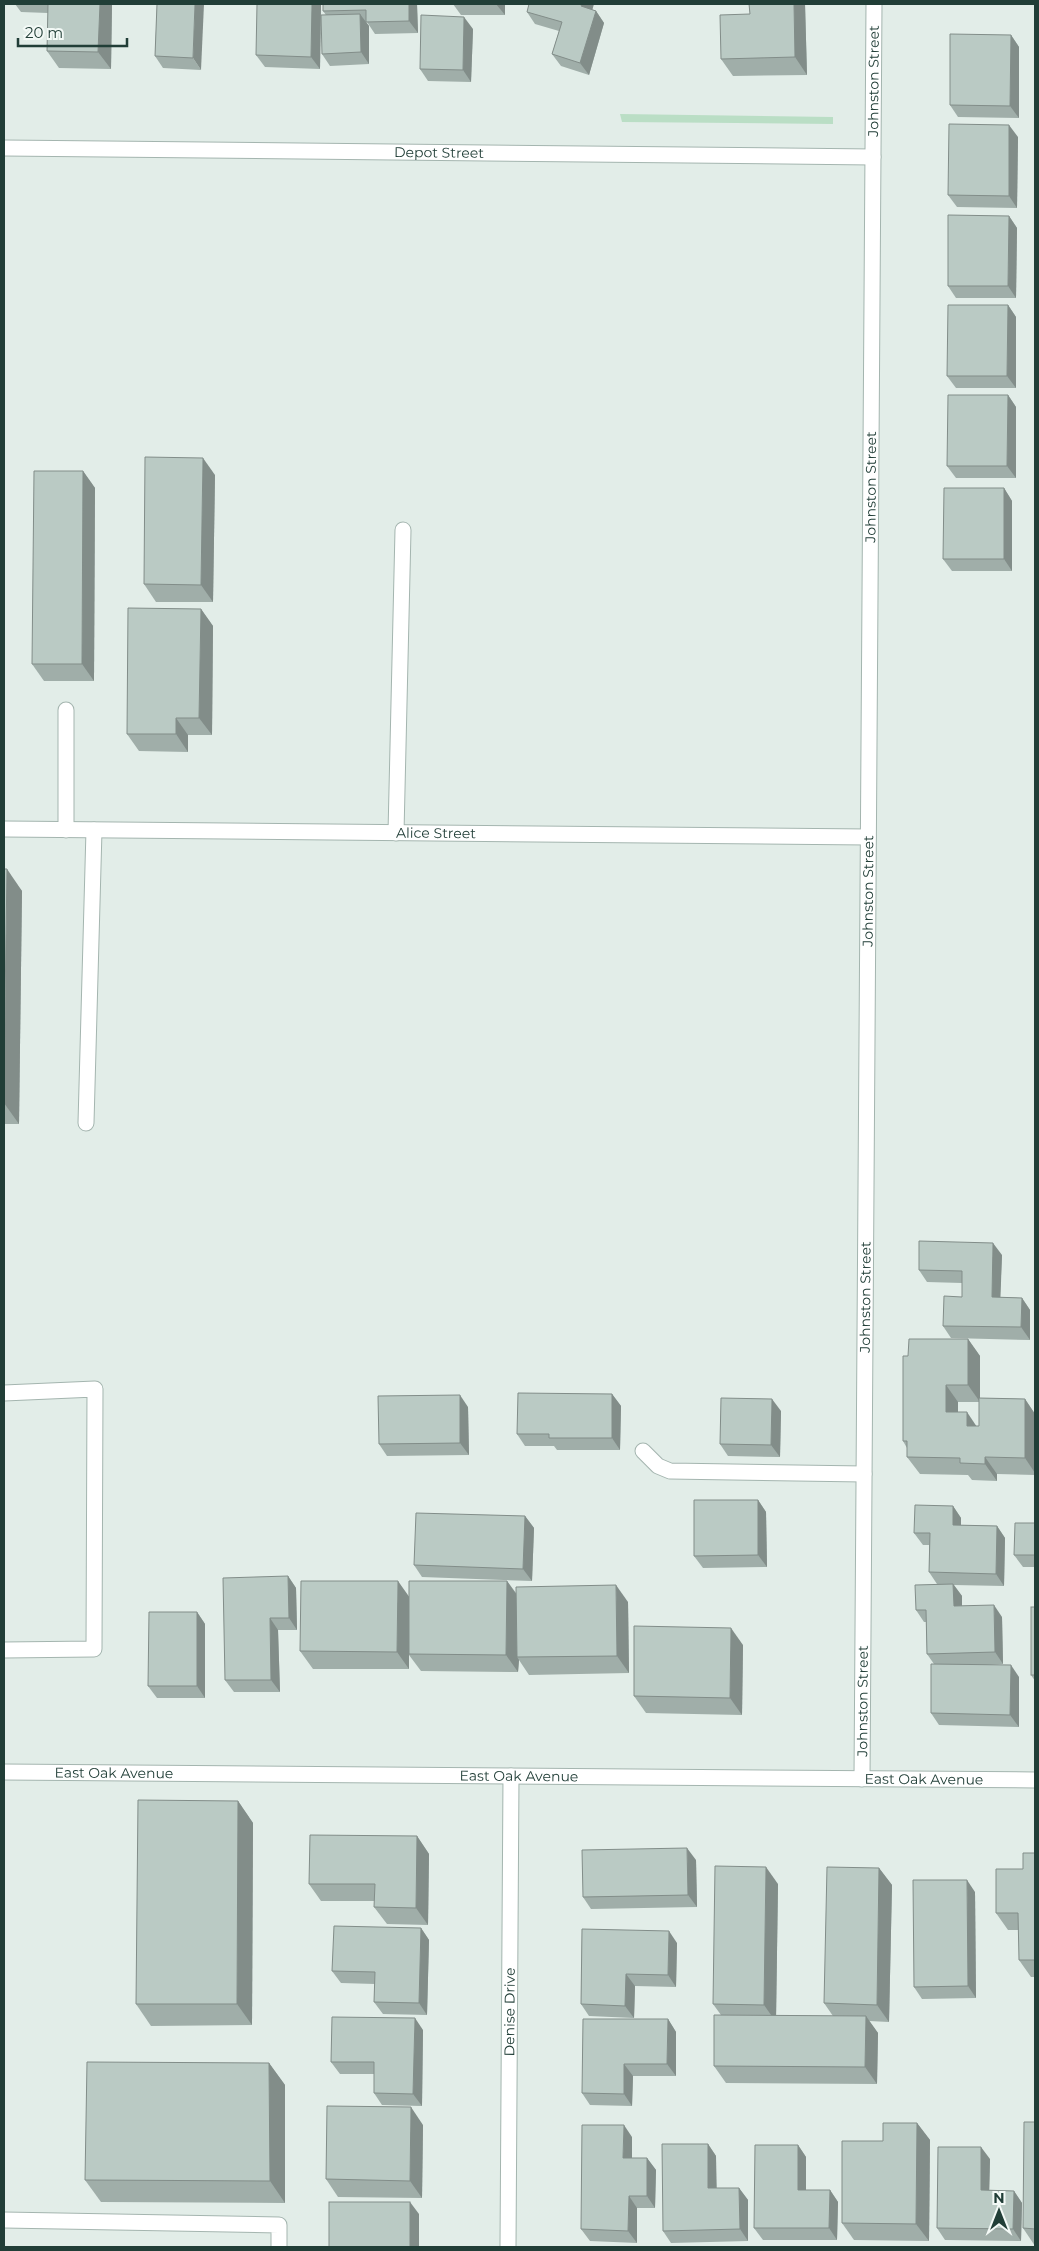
<svg xmlns="http://www.w3.org/2000/svg" width="1039" height="2251" viewBox="0 0 1039 2251" font-family="Montserrat,sans-serif">
  <style>
    .green { fill: #badec5 }
    .lines { fill: none; stroke-linecap: round; stroke-linejoin: round }
    .service-casing { stroke: #a4b5af; stroke-width: 17 }
    .minor-casing { stroke: #a4b5af; stroke-width: 17 }
    .service { stroke: #fff; stroke-width: 15 }
    .minor { stroke: #fff; stroke-width: 15 }
    .wall { fill: #a0aea9; fill-rule: evenodd }
    .shaded-wall { fill: #828d89 }
    .building { fill: #bacac4; stroke: #828d89 }
    .labels { text-anchor: middle; dominant-baseline: central; stroke-width: 4; stroke-linejoin: round; paint-order: stroke }
    .street-label { font-size: 14px; fill: #213e37; stroke: #f3f9f6 }
  </style>
  <rect width="100%" height="100%" fill="#e2ede8"/>
  <!-- green -->
  <polygon class="green" points="620,114 833,117 833,124 622,122"/>
  <g class="lines">
    <defs>
      <g id="service">
        <polyline points="66,710 66,830"/>
        <polyline points="396,833 403,530"/>
        <polyline points="86,1123 94,830"/>
        <polyline points="4,1393 95,1389 94,1649 4,1650"/>
        <polyline points="643,1451 658,1466 670,1471 864,1474"/>
      </g>
      <g id="minor">
        <path id="s1" d="M4,148L873,157"/>
        <path id="s2" d="M4,829L868,837"/>
        <path id="s3" d="M4,1772L1035,1780"/>
        <path id="s4" d="M862,1779L874,4"/>
        <polyline points="4,2220 279,2225 279,2247"/>
        <path id="s5" d="M508,2247L511,1776"/>
      </g>
    </defs>
    <!-- service casing -->
    <use href="#service" class="service-casing"/>
    <!-- minor casing -->
    <use href="#minor" class="minor-casing"/>
    <!-- service -->
    <use href="#service" class="service"/>
    <!-- minor -->
    <use href="#minor" class="minor"/>
  </g>
  <!-- wall -->
  <g class="wall">
    <polygon points="15,4 112,4 111,69 59,68 47,51 48,13 21,12"/>
    <polygon points="157,4 201,70 163,68 155,56"/>
    <polygon points="321,4 320,69 265,67 256,55"/>
    <polygon points="323,4 417,4 418,33 375,34 367,22 366,22 369,26 369,64 330,66 322,54 326,15 323,11"/>
    <polygon points="453,4 505,4 505,15 461,15"/>
    <polygon points="749,4 805,4 807,75 733,76 721,59 750,14"/>
    <polygon points="592,10 596,11 604,23 589,75 561,66 552,54 559,31 535,24 527,12"/>
    <polygon points="473,29 471,82 428,81 420,69"/>
    <polygon points="1011,35 1019,47 1019,118 958,117 950,105"/>
    <polygon points="1018,137 1017,208 957,207 948,195"/>
    <polygon points="1009,216 1017,228 1016,298 956,298 948,286"/>
    <polygon points="1008,305 1016,317 1016,388 956,388 947,376"/>
    <polygon points="1008,395 1016,407 1016,478 956,478 947,466"/>
    <polygon points="83,471 95,488 94,681 44,681 32,664"/>
    <polygon points="215,475 213,602 156,602 144,584"/>
    <polygon points="1004,488 1012,501 1012,571 952,571 943,559"/>
    <polygon points="201,609 213,626 212,735 188,735 188,752 139,751 127,734"/>
    <polygon points="4,869 22,891 19,1124 4,1124"/>
    <polygon points="1002,1255 1000,1297 1022,1298 1030,1310 1030,1340 951,1338 943,1326 962,1297 962,1283 927,1282 919,1270"/>
    <path d="M968,1339L980,1356V1398L1025,1399L1035,1414V1475L997,1474V1481L972,1480L968,1475L920,1474L907,1457V1448L903,1441L908,1356ZM958,1402H979V1426H976L958,1412Z"/>
    <polygon points="612,1394 621,1406 620,1450 557,1450 554,1446 525,1446 517,1434"/>
    <polygon points="468,1407 469,1455 387,1456 379,1444"/>
    <polygon points="781,1411 780,1457 728,1456 720,1444"/>
    <polygon points="758,1500 766,1512 767,1567 703,1568 694,1556"/>
    <polygon points="953,1506 961,1518 961,1525 997,1526 1005,1538 1004,1586 954,1585 962,1596 962,1606 1002,1617 1003,1664 986,1665 1019,1677 1019,1727 939,1725 931,1713 934,1664 927,1654 926,1622 924,1622 916,1610 937,1584 929,1572 929,1545 923,1545 914,1533"/>
    <polygon points="525,1516 534,1528 532,1581 422,1577 414,1565"/>
    <polygon points="1035,1523 1035,1591 1035,1567 1023,1567 1014,1555"/>
    <polygon points="288,1576 296,1588 297,1630 278,1630 280,1692 234,1692 225,1680"/>
    <polygon points="507,1581 516,1593 628,1602 629,1673 529,1675 519,1660 518,1672 421,1671 409,1655 409,1669 313,1669 300,1651 409,1597"/>
    <polygon points="1035,1607 1035,1681 1031,1675"/>
    <polygon points="197,1612 205,1624 205,1698 157,1698 148,1686"/>
    <polygon points="743,1645 742,1715 646,1713 634,1696"/>
    <polygon points="238,1801 253,1823 252,2025 151,2026 136,2004"/>
    <polygon points="417,1836 429,1854 428,1925 387,1924 374,1907 375,1901 321,1901 309,1884"/>
    <polygon points="1035,1853 1035,1977 1031,1977 1019,1960 1019,1930 1008,1930 996,1913 1023,1869"/>
    <polygon points="696,1860 697,1907 591,1909 583,1897"/>
    <polygon points="879,1868 892,1885 889,2022 869,2021 878,2033 877,2084 726,2083 714,2066 721,2015 713,2004 778,1884 776,2015 833,2016 824,2003"/>
    <polygon points="975,1892 976,1998 922,1999 914,1987"/>
    <polygon points="421,1928 429,1940 427,2015 383,2014 374,2002 375,1984 341,1983 332,1971"/>
    <polygon points="582,1929 677,1943 676,1987 635,1986 634,2018 589,2016 581,2004"/>
    <polygon points="668,2019 676,2032 676,2076 633,2076 632,2106 590,2105 582,2093"/>
    <polygon points="423,2030 422,2106 382,2105 374,2093 374,2074 340,2074 331,2062"/>
    <polygon points="269,2063 285,2085 285,2203 101,2202 85,2180"/>
    <polygon points="1035,2122 1035,2246 1023,2228"/>
    <polygon points="917,2123 930,2140 929,2241 854,2240 842,2223 883,2141"/>
    <polygon points="423,2125 422,2198 338,2197 326,2179"/>
    <polygon points="632,2137 632,2158 647,2158 656,2170 655,2208 637,2208 637,2243 590,2241 581,2229"/>
    <polygon points="708,2144 716,2156 716,2188 739,2188 748,2200 748,2241 671,2243 663,2231"/>
    <polygon points="798,2145 806,2157 806,2190 830,2190 838,2202 837,2240 763,2240 754,2228"/>
    <polygon points="990,2159 989,2190 1014,2191 1022,2203 1021,2241 945,2240 937,2228"/>
  </g>
  <!-- shaded-wall -->
  <g class="shaded-wall">
    <polygon points="100,4 112,4 111,69 98,52"/>
    <polygon points="195,4 204,4 201,70 193,58"/>
    <polygon points="312,4 321,4 320,69 311,57"/>
    <polygon points="409,4 417,4 418,33 409,21"/>
    <polygon points="496,4 505,4 505,15"/>
    <polygon points="582,4 594,4 590,18 581,6"/>
    <polygon points="794,4 805,4 807,75 795,57"/>
    <polygon points="596,11 604,23 589,75 580,63"/>
    <polygon points="360,14 369,26 369,64 361,52"/>
    <polygon points="464,17 473,29 471,82 463,70"/>
    <polygon points="1011,35 1019,47 1019,118 1010,106"/>
    <polygon points="1009,125 1018,137 1017,208 1009,196"/>
    <polygon points="1009,216 1017,228 1016,298 1008,286"/>
    <polygon points="1008,305 1016,317 1016,388 1007,376"/>
    <polygon points="1008,395 1016,407 1016,478 1007,466"/>
    <polygon points="203,458 215,475 213,602 201,585"/>
    <polygon points="83,471 95,488 94,681 82,664"/>
    <polygon points="1004,488 1012,501 1012,571 1004,559"/>
    <polygon points="201,609 213,626 212,735 199,718"/>
    <polygon points="176,718 188,735 188,752 176,734"/>
    <polygon points="7,869 22,891 19,1124 4,1103"/>
    <polygon points="993,1243 1002,1255 1000,1309 992,1297"/>
    <polygon points="1022,1298 1030,1310 1030,1340 1021,1327"/>
    <polygon points="968,1339 980,1356 980,1402 968,1385"/>
    <polygon points="946,1385 958,1402 958,1429 946,1412"/>
    <polygon points="612,1394 621,1406 620,1450 612,1438"/>
    <polygon points="460,1395 468,1407 469,1455 460,1443"/>
    <polygon points="772,1399 781,1411 780,1457 771,1445"/>
    <polygon points="1025,1399 1035,1414 1035,1473 1025,1458"/>
    <polygon points="967,1412 979,1430 967,1426"/>
    <polygon points="985,1457 997,1474 997,1481 985,1464"/>
    <polygon points="758,1500 766,1512 767,1567 758,1555"/>
    <polygon points="953,1506 961,1518 961,1537 953,1525"/>
    <polygon points="525,1516 534,1528 532,1581 523,1569"/>
    <polygon points="997,1526 1005,1538 1004,1586 996,1574"/>
    <polygon points="288,1576 296,1588 297,1630 289,1618"/>
    <polygon points="398,1581 410,1598 409,1654 409,1669 397,1652"/>
    <polygon points="507,1581 519,1598 517,1657 519,1660 518,1672 506,1655"/>
    <polygon points="953,1584 962,1596 962,1618 954,1606"/>
    <polygon points="616,1585 628,1602 629,1673 617,1656"/>
    <polygon points="994,1605 1002,1617 1003,1664 995,1652"/>
    <polygon points="197,1612 205,1624 205,1698 197,1686"/>
    <polygon points="270,1618 278,1630 280,1692 271,1680"/>
    <polygon points="731,1628 743,1645 742,1715 730,1698"/>
    <polygon points="1011,1665 1019,1677 1019,1727 1010,1715"/>
    <polygon points="238,1801 253,1823 252,2025 237,2004"/>
    <polygon points="417,1836 429,1854 428,1925 416,1908"/>
    <polygon points="687,1848 696,1860 697,1907 688,1895"/>
    <polygon points="766,1867 778,1884 776,2022 764,2005"/>
    <polygon points="879,1868 892,1885 889,2022 877,2005"/>
    <polygon points="967,1880 975,1892 976,1998 968,1986"/>
    <polygon points="421,1928 429,1940 427,2015 419,2003"/>
    <polygon points="669,1931 677,1943 676,1987 668,1975"/>
    <polygon points="626,1974 635,1986 634,2018 625,2006"/>
    <polygon points="866,2016 878,2033 877,2084 865,2067"/>
    <polygon points="415,2018 423,2030 422,2106 413,2094"/>
    <polygon points="668,2019 676,2032 676,2076 667,2064"/>
    <polygon points="269,2063 285,2085 285,2203 270,2181"/>
    <polygon points="624,2064 633,2076 632,2106 624,2094"/>
    <polygon points="411,2107 423,2125 422,2198 410,2181"/>
    <polygon points="917,2123 930,2140 929,2241 916,2224"/>
    <polygon points="624,2125 632,2137 632,2170 623,2158"/>
    <polygon points="708,2144 716,2156 717,2200 708,2188"/>
    <polygon points="798,2145 806,2157 806,2202 798,2190"/>
    <polygon points="981,2147 990,2159 989,2202 981,2190"/>
    <polygon points="647,2158 656,2170 655,2208 647,2196"/>
    <polygon points="739,2188 748,2200 748,2241 740,2229"/>
    <polygon points="830,2190 838,2202 837,2240 829,2228"/>
    <polygon points="1014,2191 1022,2203 1021,2241 1013,2229"/>
    <polygon points="629,2196 637,2208 637,2243 628,2231"/>
    <polygon points="410,2202 419,2214 419,2247 410,2247"/>
  </g>
  <!-- building -->
  <g class="building">
    <polygon points="48,4 100,4 98,52 47,51"/>
    <polygon points="157,4 195,4 193,58 155,56"/>
    <polygon points="257,4 312,4 311,57 256,55"/>
    <polygon points="323,4 409,4 409,21 366,22 366,10 323,11"/>
    <polygon points="529,4 582,4 581,6 596,11 580,63 552,54 562,22 527,12"/>
    <polygon points="749,4 794,4 795,57 721,59 720,15 750,14"/>
    <polygon points="360,14 361,52 322,54 321,15"/>
    <polygon points="421,15 464,17 463,70 420,69"/>
    <polygon points="950,34 1011,35 1010,106 950,105"/>
    <polygon points="949,124 1009,125 1009,196 948,195"/>
    <polygon points="948,215 1009,216 1008,286 948,286"/>
    <polygon points="948,305 1008,305 1007,376 947,376"/>
    <polygon points="948,395 1008,395 1007,466 947,466"/>
    <polygon points="145,457 203,458 201,585 144,584"/>
    <polygon points="34,471 83,471 82,664 32,664"/>
    <polygon points="944,488 1004,488 1004,559 943,559"/>
    <polygon points="128,608 201,609 199,718 176,718 176,734 127,734"/>
    <polygon points="4,869 7,869 4,1072"/>
    <polygon points="919,1241 993,1243 992,1297 1022,1298 1021,1327 943,1326 944,1296 962,1297 962,1271 919,1270"/>
    <polygon points="909,1339 968,1339 968,1385 946,1385 946,1412 967,1412 967,1426 979,1426 979,1398 1025,1399 1025,1458 985,1457 985,1464 960,1463 960,1458 907,1457 907,1441 903,1441 903,1356 908,1356"/>
    <polygon points="518,1393 612,1394 612,1438 549,1438 549,1434 517,1434"/>
    <polygon points="460,1395 460,1443 379,1444 378,1396"/>
    <polygon points="721,1398 772,1399 771,1445 720,1444"/>
    <polygon points="694,1500 758,1500 758,1555 694,1556"/>
    <polygon points="915,1505 953,1506 953,1525 997,1526 996,1574 929,1572 930,1533 914,1533"/>
    <polygon points="416,1513 525,1516 523,1569 414,1565"/>
    <polygon points="1015,1523 1035,1523 1035,1555 1014,1555"/>
    <polygon points="288,1576 289,1618 270,1618 271,1680 225,1680 223,1578"/>
    <polygon points="301,1581 398,1581 397,1652 300,1651"/>
    <polygon points="409,1581 507,1581 506,1655 409,1654"/>
    <polygon points="953,1584 954,1606 994,1605 995,1652 927,1654 926,1610 916,1610 915,1585"/>
    <polygon points="616,1585 617,1656 517,1657 516,1587"/>
    <rect x="1031" y="1607" width="4" height="68"/>
    <polygon points="149,1612 197,1612 197,1686 148,1686"/>
    <polygon points="634,1626 731,1628 730,1698 634,1696"/>
    <polygon points="931,1664 1011,1665 1010,1715 931,1713"/>
    <polygon points="138,1800 238,1801 237,2004 136,2004"/>
    <polygon points="310,1835 417,1836 416,1908 374,1907 375,1884 309,1884"/>
    <polygon points="687,1848 688,1895 583,1897 582,1850"/>
    <polygon points="1023,1853 1035,1853 1035,1960 1019,1960 1018,1913 996,1913 996,1869 1023,1869"/>
    <polygon points="715,1866 766,1867 764,2005 713,2004"/>
    <polygon points="827,1867 879,1868 877,2005 824,2003"/>
    <polygon points="913,1880 967,1880 968,1986 914,1987"/>
    <polygon points="334,1926 421,1928 419,2003 374,2002 375,1972 332,1971"/>
    <polygon points="582,1929 669,1931 668,1975 626,1974 625,2006 581,2004"/>
    <polygon points="714,2015 866,2016 865,2067 714,2066"/>
    <polygon points="332,2017 415,2018 413,2094 374,2093 374,2062 331,2062"/>
    <polygon points="583,2019 668,2019 667,2064 624,2064 624,2094 582,2093"/>
    <polygon points="87,2062 269,2063 270,2181 85,2180"/>
    <polygon points="327,2106 411,2107 410,2181 326,2179"/>
    <polygon points="1024,2122 1035,2122 1035,2229 1023,2228"/>
    <polygon points="883,2123 917,2123 916,2224 842,2223 842,2141 883,2141"/>
    <polygon points="582,2125 624,2125 623,2158 647,2158 647,2196 629,2196 628,2231 581,2229"/>
    <polygon points="662,2144 708,2144 708,2188 739,2188 740,2229 663,2231"/>
    <polygon points="755,2145 798,2145 798,2190 830,2190 829,2228 754,2228"/>
    <polygon points="938,2147 981,2147 981,2190 1014,2191 1013,2229 937,2228"/>
    <rect x="329" y="2202" width="81" height="45"/>
  </g>
  <g class="labels">
    <!-- street labels -->
    <g class="street-label">
      <text stroke="none"><textPath href="#s4" startOffset="1698">Johnston Street</textPath></text>
      <text stroke="none"><textPath href="#s1" startOffset="435">Depot Street</textPath></text>
      <text stroke="none"><textPath href="#s4" startOffset="1292">Johnston Street</textPath></text>
      <text stroke="none"><textPath href="#s2" startOffset="432">Alice Street</textPath></text>
      <text stroke="none"><textPath href="#s4" startOffset="888">Johnston Street</textPath></text>
      <text stroke="none"><textPath href="#s4" startOffset="482">Johnston Street</textPath></text>
      <text stroke="none"><textPath href="#s4" startOffset="78">Johnston Street</textPath></text>
      <text stroke="none"><textPath href="#s3" startOffset="110">East Oak Avenue</textPath></text>
      <text stroke="none"><textPath href="#s3" startOffset="515">East Oak Avenue</textPath></text>
      <text stroke="none"><textPath href="#s3" startOffset="920">East Oak Avenue</textPath></text>
      <text stroke="none"><textPath href="#s5" startOffset="235">Denise Drive</textPath></text>
    </g>
  </g>
  <!-- border -->
  <rect width="1039" height="2251" fill="none" stroke="#213e37" stroke-width="10"/>
  <!-- north arrow -->
  <g transform="translate(999 2211)" stroke="#f3f9f6" stroke-width="4" paint-order="stroke">
  <path d="M0-4L9 19L0 12L-9 19Z" fill="#213e37"/>
  <text y="-8" font-size="14" font-weight="bold" text-anchor="middle" fill="#213e37">N</text>
  </g>
  <!-- scale -->
  <path d="M18 38v8h109v-8" fill="none" stroke="#213e37" stroke-width="2.5"/>
  <text x="25" y="38" font-size="15" fill="#213e37" stroke="#f3f9f6" stroke-width="4" paint-order="stroke">20 m</text>
</svg>
